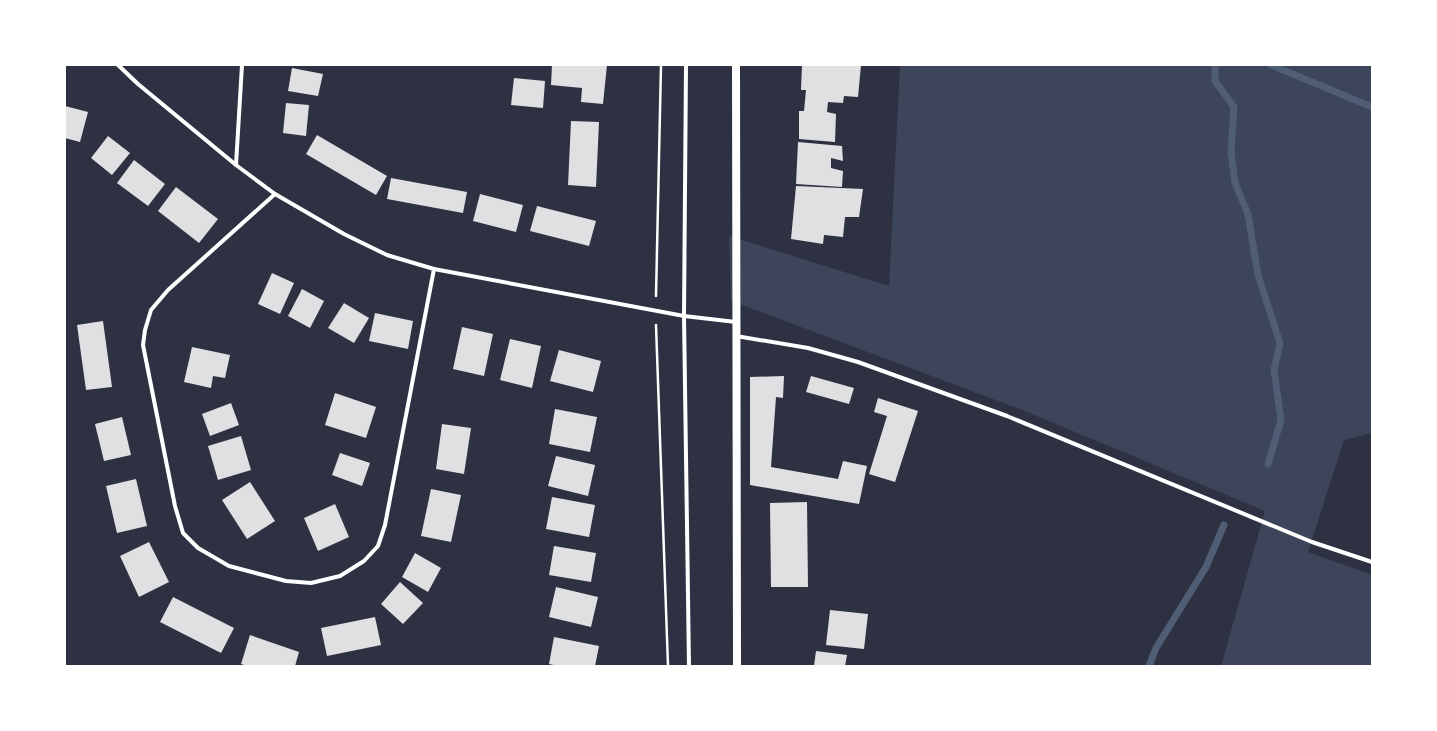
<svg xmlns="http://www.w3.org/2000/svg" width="1437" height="731" viewBox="0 0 1437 731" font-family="'Alegreya Sans',sans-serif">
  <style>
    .green { fill: #3c4559 }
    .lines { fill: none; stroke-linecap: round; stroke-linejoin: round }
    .stream { stroke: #4f5d75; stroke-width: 7 }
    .building { fill: #e0e0e3 }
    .path { stroke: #fff; stroke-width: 2.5 }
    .minor { stroke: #fff; stroke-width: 4 }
    .secondary { stroke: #fff; stroke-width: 8 }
  </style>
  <rect width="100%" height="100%" fill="#2d3142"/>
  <!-- green -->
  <polygon class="green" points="900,65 1372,65 1372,433 1344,440 1308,552 1372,575 1372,666 1221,666 1265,511 1022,410 731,301 729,236 889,286"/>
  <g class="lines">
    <!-- stream -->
    <g class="stream">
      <polyline points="1215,65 1215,81 1234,107 1231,152 1235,183 1248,214 1258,275 1280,343 1274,370 1281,420 1268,464"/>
      <polyline points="1271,65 1372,107"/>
      <polyline points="1149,666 1156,648 1206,567 1224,525"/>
    </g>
  </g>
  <!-- building -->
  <g class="building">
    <polygon points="552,65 607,65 603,104 581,102 582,88 551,85"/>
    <polygon points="802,65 861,65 858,97 844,96 843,103 828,102 827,112 836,114 835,142 799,139 799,111 804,111 806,90 801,90"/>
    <polygon points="292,68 323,74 318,96 288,91"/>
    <polygon points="514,78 545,81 543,108 511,105"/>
    <polygon points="286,103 309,105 306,136 283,133"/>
    <polygon points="65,106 88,112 80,142 65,138"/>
    <polygon points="571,121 599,122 596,187 568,185"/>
    <polygon points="317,135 387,176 376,195 306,154"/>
    <polygon points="108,136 130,153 112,175 91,158"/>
    <polygon points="798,142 842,146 843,161 831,158 831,168 843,171 842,187 796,184"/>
    <polygon points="134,160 165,184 148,206 117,183"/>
    <polygon points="391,178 467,192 463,213 387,199"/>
    <polygon points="796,186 863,189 859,217 845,217 843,237 824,235 823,244 791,239"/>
    <polygon points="176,187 218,219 199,243 158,211"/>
    <polygon points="480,194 523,205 516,232 473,221"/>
    <polygon points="537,206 596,221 589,246 530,231"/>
    <polygon points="272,273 294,283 280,314 258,304"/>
    <polygon points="302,289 324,301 310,328 288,316"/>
    <polygon points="344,303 369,318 354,343 328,328"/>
    <polygon points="375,313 413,321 408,349 369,341"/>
    <polygon points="103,321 112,387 86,390 77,325"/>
    <polygon points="462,327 493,334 484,376 453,369"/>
    <polygon points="510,339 541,346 532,388 500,380"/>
    <polygon points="192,347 230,355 225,378 213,376 211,388 184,382"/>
    <polygon points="559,350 601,361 593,392 550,381"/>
    <polygon points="784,376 783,398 776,397 771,467 838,479 843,461 867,466 859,504 750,485 750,377"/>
    <polygon points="811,376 854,388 849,404 806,392"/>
    <polygon points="335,393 376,407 366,438 325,425"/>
    <polygon points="878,398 918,411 895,482 869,474 887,416 874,412"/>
    <polygon points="231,403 239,425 210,436 202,414"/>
    <polygon points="555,409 597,417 590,452 549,444"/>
    <polygon points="122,417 131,455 104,461 95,424"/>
    <polygon points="442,424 471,428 464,474 436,469"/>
    <polygon points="241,436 251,470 218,480 208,446"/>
    <polygon points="340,453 370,463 362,486 332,475"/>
    <polygon points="556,456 595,465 588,496 548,486"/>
    <polygon points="136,479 147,526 117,533 106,486"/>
    <polygon points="250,482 275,521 247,539 222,500"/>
    <polygon points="431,489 461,495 451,542 421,536"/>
    <polygon points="552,497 595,505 589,537 546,529"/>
    <polygon points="807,502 808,587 771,587 770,503"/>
    <polygon points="335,504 349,537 318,551 304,518"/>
    <polygon points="149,542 169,582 139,597 120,556"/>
    <polygon points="554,546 596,553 591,582 549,575"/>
    <polygon points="415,553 441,568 428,592 402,577"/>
    <polygon points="400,582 423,603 403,624 381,604"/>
    <polygon points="556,587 598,597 591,627 549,617"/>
    <polygon points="173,597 234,628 221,653 160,622"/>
    <polygon points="830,610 868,614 864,649 826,645"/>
    <polygon points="375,617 381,645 327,656 321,628"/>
    <polygon points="250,635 299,652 295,666 248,666 241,664"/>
    <polygon points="554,637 599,646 595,666 558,666 549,664"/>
    <polygon points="816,651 847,655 845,666 814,666"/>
  </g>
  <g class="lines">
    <!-- path -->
    <g class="path">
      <polyline points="656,296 661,65"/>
      <polyline points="656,325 668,666"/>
    </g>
    <!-- minor -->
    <g class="minor">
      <polyline points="118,65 138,84 236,165 275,194 344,234 387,255 434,269 684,316 736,322"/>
      <polyline points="686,65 684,316 689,666"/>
      <polyline points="236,165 242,65"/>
      <polyline points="275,194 168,290 151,310 145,330 143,345 175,506 183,533 198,548 229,566 286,581 311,583 340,576 364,561 378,546 385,525 434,269"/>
      <polyline points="736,336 808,348 858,362 1007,416 1312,542 1372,562"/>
    </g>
    <!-- secondary -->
    <polyline class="secondary" points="736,65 737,666"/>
  </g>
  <!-- border -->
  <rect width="1437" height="731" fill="none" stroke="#ffffff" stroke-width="132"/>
</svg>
